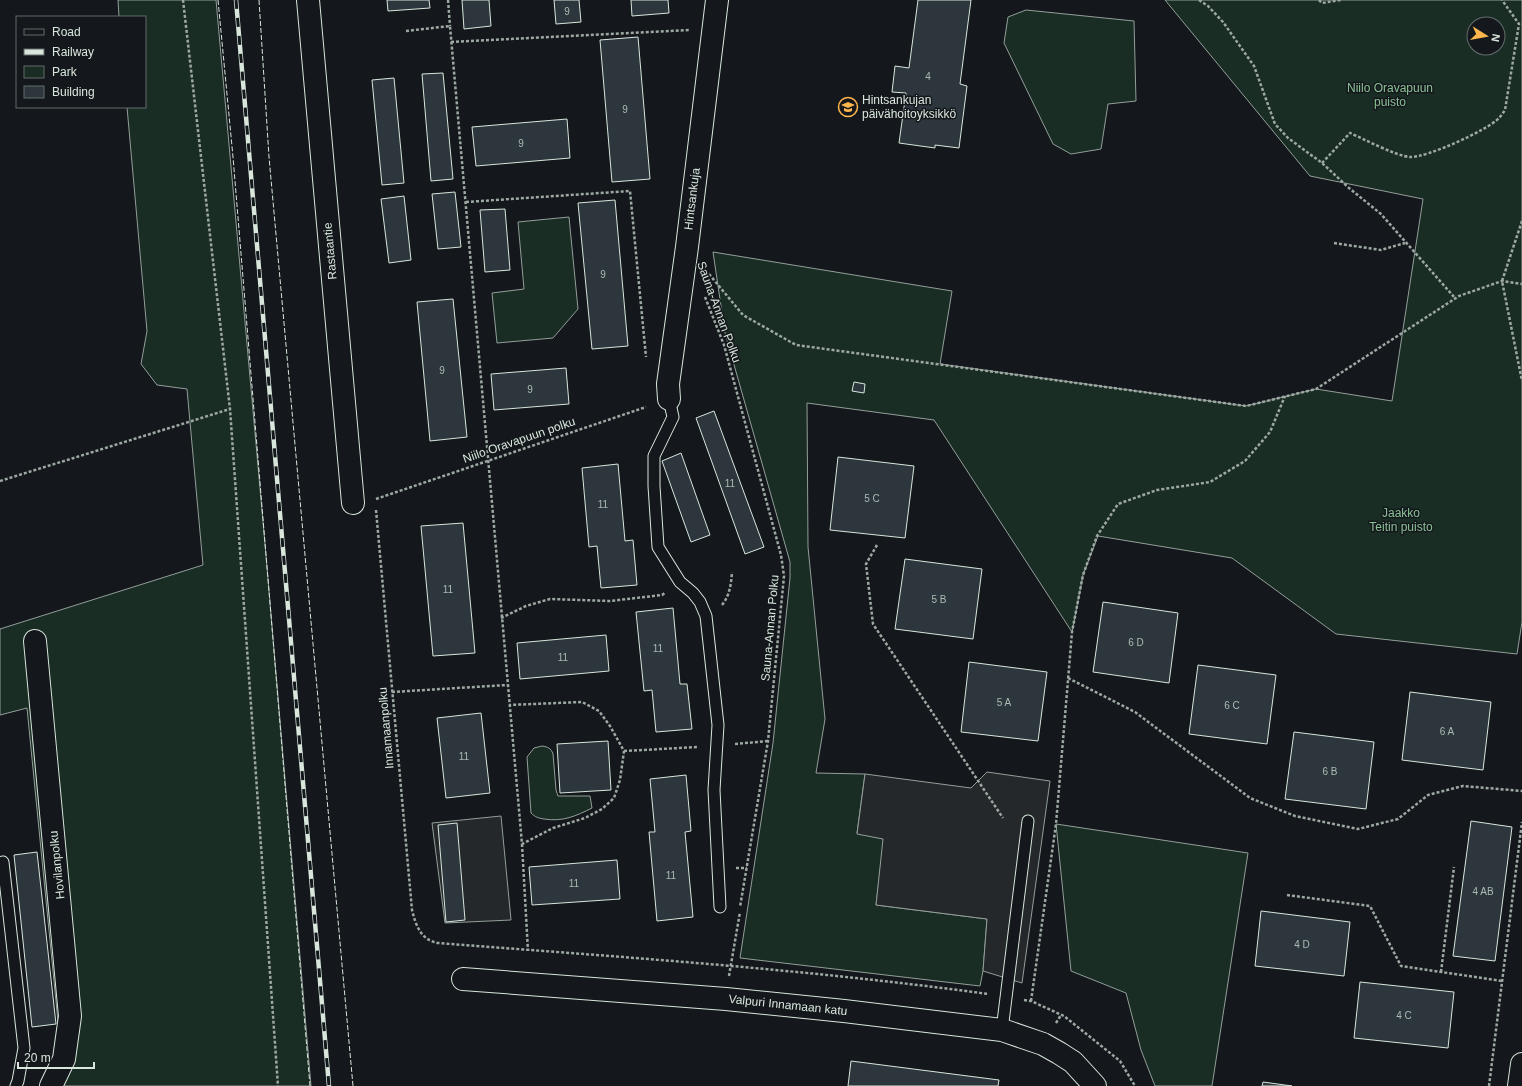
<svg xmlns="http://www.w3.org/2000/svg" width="1522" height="1086" viewBox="0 0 1522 1086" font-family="Helvetica,sans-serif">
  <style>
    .green { fill: #1a2d24; stroke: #939e99; fill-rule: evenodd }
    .parking { fill: #24282b; stroke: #939e99 }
    .building { fill: #2c363c; stroke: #d8e6dc }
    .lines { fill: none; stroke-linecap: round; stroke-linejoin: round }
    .lane-casing { stroke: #d8e6dc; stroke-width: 13 }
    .street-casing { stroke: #d8e6dc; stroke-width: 24 }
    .path { stroke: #9da8a2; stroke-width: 2.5; stroke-dasharray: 3 2; stroke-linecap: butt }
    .lane { stroke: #14181c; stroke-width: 11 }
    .street { stroke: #14181c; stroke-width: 22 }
    .rail-casing { stroke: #d8e6dc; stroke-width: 4.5 }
    .rail { stroke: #14181c; stroke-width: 3; stroke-dasharray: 9; stroke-linecap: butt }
    .fence { stroke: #d8e6dc; stroke-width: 1; stroke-dasharray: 5 2; stroke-linecap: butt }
    .labels { text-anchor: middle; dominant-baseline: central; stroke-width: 3; stroke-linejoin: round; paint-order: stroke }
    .number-label { font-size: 10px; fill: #adbab4 }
    .park-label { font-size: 12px; fill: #8ac095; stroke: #14181c }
    .poi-label { font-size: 12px; fill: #d8e6dc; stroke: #14181c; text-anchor: start }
    .street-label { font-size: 12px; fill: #d8e6dc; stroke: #14181c }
  </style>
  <rect width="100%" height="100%" fill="#14181c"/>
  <!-- green -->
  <g class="green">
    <polygon points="118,0 216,0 266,555 311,1086 61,1086 60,1042 27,708 0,715 0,629 203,565 187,389 157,385 141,364 147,331 127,107 145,107 145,17 119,17"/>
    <path d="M1165,0H1522V622L1517,654L1336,634L1232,558L1098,536L1083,575L1072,632L934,420L807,403L808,547L825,719L816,773L865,774L857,833L884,839L876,905L987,919L983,971L980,986L740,958L773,743L790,578V562L725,333L713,252L952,291L940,364L1246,406L1316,389L1392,401L1423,199L1310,176ZM1474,24H1498V48H1474Z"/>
    <polygon points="1026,10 1134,21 1136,101 1108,104 1101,149 1071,154 1053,144 1004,43 1008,17"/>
    <polygon points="569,217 578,309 553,338 497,343 492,293 524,289 518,222"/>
    <path d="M542,746C548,747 551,748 553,754L556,790L558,796H590L592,808C576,816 563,822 544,819C538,818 535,817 531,813L527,757L534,748Z"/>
    <polygon points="1056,824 1248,853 1212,1086 1155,1086 1141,1050 1126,993 1071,971"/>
  </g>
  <!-- parking -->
  <g class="parking">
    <polygon points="987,772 1050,781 1022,983 983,971 987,919 876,905 883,839 857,834 865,774 971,788"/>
    <polygon points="501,816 511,920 445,923 432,823"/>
  </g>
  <!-- building -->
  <g class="building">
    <polygon points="387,0 429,0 430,8 388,11"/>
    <polygon points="462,0 489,0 491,26 464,29"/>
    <polygon points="554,0 579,0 581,22 556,24"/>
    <polygon points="631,0 668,0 669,13 632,16"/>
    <polygon points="918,0 971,0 960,84 967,86 959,148 935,145 935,148 899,143 906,93 892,92 895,66 909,68"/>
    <polygon points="638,37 650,179 612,182 600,40"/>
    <polygon points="443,73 453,179 431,181 422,74"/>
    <polygon points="394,78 404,183 382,185 372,80"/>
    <polygon points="567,119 570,158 476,166 472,127"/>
    <polygon points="455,192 461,247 438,249 432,194"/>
    <polygon points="404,196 411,260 389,263 381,199"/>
    <polygon points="615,200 628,346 592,349 578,203"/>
    <polygon points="505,209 510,270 485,272 480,210"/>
    <polygon points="453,299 467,437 430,441 417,302"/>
    <polygon points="566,368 569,404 494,410 491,374"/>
    <polygon points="854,382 865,384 864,393 852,391"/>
    <polygon points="714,411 764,547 745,554 696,418"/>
    <polygon points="681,453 710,535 691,542 662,461"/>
    <polygon points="838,457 914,466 905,538 830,530"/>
    <polygon points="618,464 625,541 633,540 637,585 601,588 597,546 589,547 582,468"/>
    <polygon points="463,523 475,653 433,656 421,526"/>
    <polygon points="905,559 982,569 973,639 895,629"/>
    <polygon points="1103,602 1178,613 1169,683 1093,672"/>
    <polygon points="673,608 680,684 687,684 692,729 656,732 652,690 644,691 636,612"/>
    <polygon points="606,635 609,671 520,679 517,643"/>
    <polygon points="969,662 1047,672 1038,741 961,732"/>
    <polygon points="1198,665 1276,675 1267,744 1189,734"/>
    <polygon points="1410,692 1491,702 1483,770 1402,760"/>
    <polygon points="481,713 490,793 446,798 437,718"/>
    <polygon points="1294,732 1374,742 1366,809 1285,799"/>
    <polygon points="608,741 611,790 560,793 557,744"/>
    <polygon points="686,775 691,831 685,832 693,917 657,921 649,832 655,832 650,779"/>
    <polygon points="1471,821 1512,827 1495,961 1453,956"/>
    <polygon points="457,823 465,920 446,922 438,825"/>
    <polygon points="37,852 56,1024 32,1027 14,855"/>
    <polygon points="617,860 620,899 532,905 529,867"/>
    <polygon points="1261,911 1350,922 1344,976 1255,966"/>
    <polygon points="1360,982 1454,992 1448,1048 1354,1038"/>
    <polygon points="851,1061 999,1080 998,1086 848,1086"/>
    <polygon points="1263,1082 1292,1086 1262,1086"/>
  </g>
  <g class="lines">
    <defs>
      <g id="lane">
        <polyline points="669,399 673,417 654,456 654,486 658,547 680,582 693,593 700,602 706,616 718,725 714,790 720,907"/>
        <polyline points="3,862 24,1048 18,1081 16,1086"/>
        <polyline points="1002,1030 1028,821"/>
      </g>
      <g id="street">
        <polyline points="308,0 353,503"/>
        <polyline points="669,399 668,384 687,247 717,0"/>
        <polyline points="35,641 70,1016 64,1059 51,1086"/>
        <polyline points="463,979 726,999 844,1011 1002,1030 1043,1044 1059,1053 1073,1062 1095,1086"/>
        <polyline points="1519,1086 1522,1064"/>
      </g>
    </defs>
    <!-- lane casing -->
    <use href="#lane" class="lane-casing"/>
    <!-- street casing -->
    <use href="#street" class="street-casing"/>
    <!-- path -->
    <g class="path">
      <polyline points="183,0 230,409 278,1086"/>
      <polyline points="448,0 450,26"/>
      <polyline points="1199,0 1208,6 1223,22 1254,66 1275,124 1288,138 1322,163 1349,188 1381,214 1455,298"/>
      <polyline points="1319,0 1322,3 1341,0"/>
      <polyline points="406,31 450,26 522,844 553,828 585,818 602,809 614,798 620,780 624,751 610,726 599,711 582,702 509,705"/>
      <polyline points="451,42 689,30"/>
      <path d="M1322,163L1350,133C1364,139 1396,156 1410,157C1426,158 1488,130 1499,118C1501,116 1503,113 1505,110L1519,24L1502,0"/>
      <polyline points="466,202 630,191 646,357"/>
      <polyline points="1522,221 1502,281 1522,381"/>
      <polyline points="1334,243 1381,250 1405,243"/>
      <polyline points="709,274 743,315 796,345 1246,406 1316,389 1459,296 1502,281 1522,284"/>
      <polyline points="705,297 724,345 781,555 784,576 768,741 740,907"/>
      <polyline points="0,481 230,409"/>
      <polyline points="376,499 646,407"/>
      <path d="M376,510L412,910C416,926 421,940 438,943C621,957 805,969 988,994"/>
      <polyline points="877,545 866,564 873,624 1003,818"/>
      <path d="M722,605C730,595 731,584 732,572"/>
      <polyline points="501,618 526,606 550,599 610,601 662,595 665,593"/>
      <polyline points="1068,678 1135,712 1250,798 1295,816 1358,829 1398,819 1428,795 1463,786 1522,791"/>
      <polyline points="392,692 507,685"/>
      <polyline points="735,744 768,741"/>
      <polyline points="624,751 698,747"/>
      <polyline points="522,844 528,951"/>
      <polyline points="736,868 747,868"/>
      <polyline points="1287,895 1370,906 1401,966 1502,981"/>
      <polyline points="1441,972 1454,867"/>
      <polyline points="729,976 740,912"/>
      <polyline points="1024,1000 1031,1001 1064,1016 1120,1061 1135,1086"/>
      <polyline points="1031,1001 1056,824 1072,632 1083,575 1097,536 1118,504 1157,490 1210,482 1245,461 1270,432 1285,396"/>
      <polyline points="1056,1023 1061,1015"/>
      <polyline points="1489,1086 1522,822"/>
    </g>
    <!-- lane -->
    <use href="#lane" class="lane"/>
    <!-- street -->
    <use href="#street" class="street"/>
    <defs>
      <polyline id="rail" points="236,0 329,1086"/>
    </defs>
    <!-- rail casing -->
    <use href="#rail" class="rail-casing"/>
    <!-- rail -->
    <use href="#rail" class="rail"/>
    <!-- fence -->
    <g class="fence">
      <polyline points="218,0 233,157 310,1086"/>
      <polyline points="259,0 269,157 353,1086"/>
    </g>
  </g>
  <!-- icons -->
  <defs>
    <symbol id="school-ring" viewBox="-11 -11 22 22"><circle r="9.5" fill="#14181c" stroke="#ffb74d" stroke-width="1.5"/><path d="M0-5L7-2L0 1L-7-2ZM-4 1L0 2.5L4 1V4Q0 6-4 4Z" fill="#ffb74d"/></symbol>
  </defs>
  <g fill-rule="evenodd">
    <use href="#school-ring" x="837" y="96" width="22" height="22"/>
  </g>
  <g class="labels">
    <!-- number labels -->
    <g class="number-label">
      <text x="567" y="11">9</text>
      <text x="928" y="76">4</text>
      <text x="625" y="109">9</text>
      <text x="521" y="143">9</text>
      <text x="603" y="274">9</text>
      <text x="442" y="370">9</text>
      <text x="530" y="389">9</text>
      <text x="730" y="483">11</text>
      <text x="872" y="498">5 C</text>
      <text x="603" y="504">11</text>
      <text x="448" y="589">11</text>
      <text x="939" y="599">5 B</text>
      <text x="1136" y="642">6 D</text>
      <text x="658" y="648">11</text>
      <text x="563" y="657">11</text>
      <text x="1004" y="702">5 A</text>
      <text x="1232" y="705">6 C</text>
      <text x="1447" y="731">6 A</text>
      <text x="464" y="756">11</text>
      <text x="1330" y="771">6 B</text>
      <text x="671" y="875">11</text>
      <text x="574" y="883">11</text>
      <text x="1483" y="891">4 AB</text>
      <text x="1302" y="944">4 D</text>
      <text x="1404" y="1015">4 C</text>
    </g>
    <!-- park labels -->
    <g class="park-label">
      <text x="1390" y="88">Niilo Oravapuun<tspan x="1390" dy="14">puisto</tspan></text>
      <text x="1401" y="513">Jaakko<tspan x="1401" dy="14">Teitin puisto</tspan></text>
    </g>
    <!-- poi labels -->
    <g class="poi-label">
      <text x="862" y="100">Hintsankujan<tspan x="862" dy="14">päivähoitoyksikkö</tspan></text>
    </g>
    <!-- street labels -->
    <g class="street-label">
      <text transform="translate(692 199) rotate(-83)">Hintsankuja</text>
      <text transform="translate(330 251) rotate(-95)">Rastaantie</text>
      <text transform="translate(719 312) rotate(70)">Sauna-Annan Polku</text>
      <text transform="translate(519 440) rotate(-19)">Niilo Oravapuun polku</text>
      <text transform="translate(770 628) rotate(-85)">Sauna-Annan Polku</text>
      <text transform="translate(386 728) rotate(-95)">Innamaanpolku</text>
      <text transform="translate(57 865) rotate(-96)">Hovilanpolku</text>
      <text transform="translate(788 1005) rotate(6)">Valpuri Innamaan katu</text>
    </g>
  </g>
  <!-- legend -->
  <rect x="16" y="16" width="130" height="92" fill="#14181c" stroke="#626a69"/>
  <rect x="24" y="29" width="20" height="6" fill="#14181c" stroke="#626a69"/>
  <text x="52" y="36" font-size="12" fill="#d8e6dc">Road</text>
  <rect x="24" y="49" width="20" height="6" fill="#d8e6dc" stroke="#626a69"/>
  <text x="52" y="56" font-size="12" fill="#d8e6dc">Railway</text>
  <rect x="24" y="66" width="20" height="12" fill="#1a2d24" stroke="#626a69"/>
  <text x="52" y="76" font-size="12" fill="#d8e6dc">Park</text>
  <rect x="24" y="86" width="20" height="12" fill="#2c363c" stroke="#626a69"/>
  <text x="52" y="96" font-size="12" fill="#d8e6dc">Building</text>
  <!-- north arrow -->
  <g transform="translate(1486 36) rotate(101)"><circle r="19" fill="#14181c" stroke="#626a69"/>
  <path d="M0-3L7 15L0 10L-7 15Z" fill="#ffb74d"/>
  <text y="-6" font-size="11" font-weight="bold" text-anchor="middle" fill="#d8e6dc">N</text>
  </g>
  <!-- scale -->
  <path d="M18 1062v6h76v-6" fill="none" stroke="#d8e6dc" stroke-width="2"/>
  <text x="24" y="1062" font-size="12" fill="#d8e6dc" stroke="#14181c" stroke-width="3" paint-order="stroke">20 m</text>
</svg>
